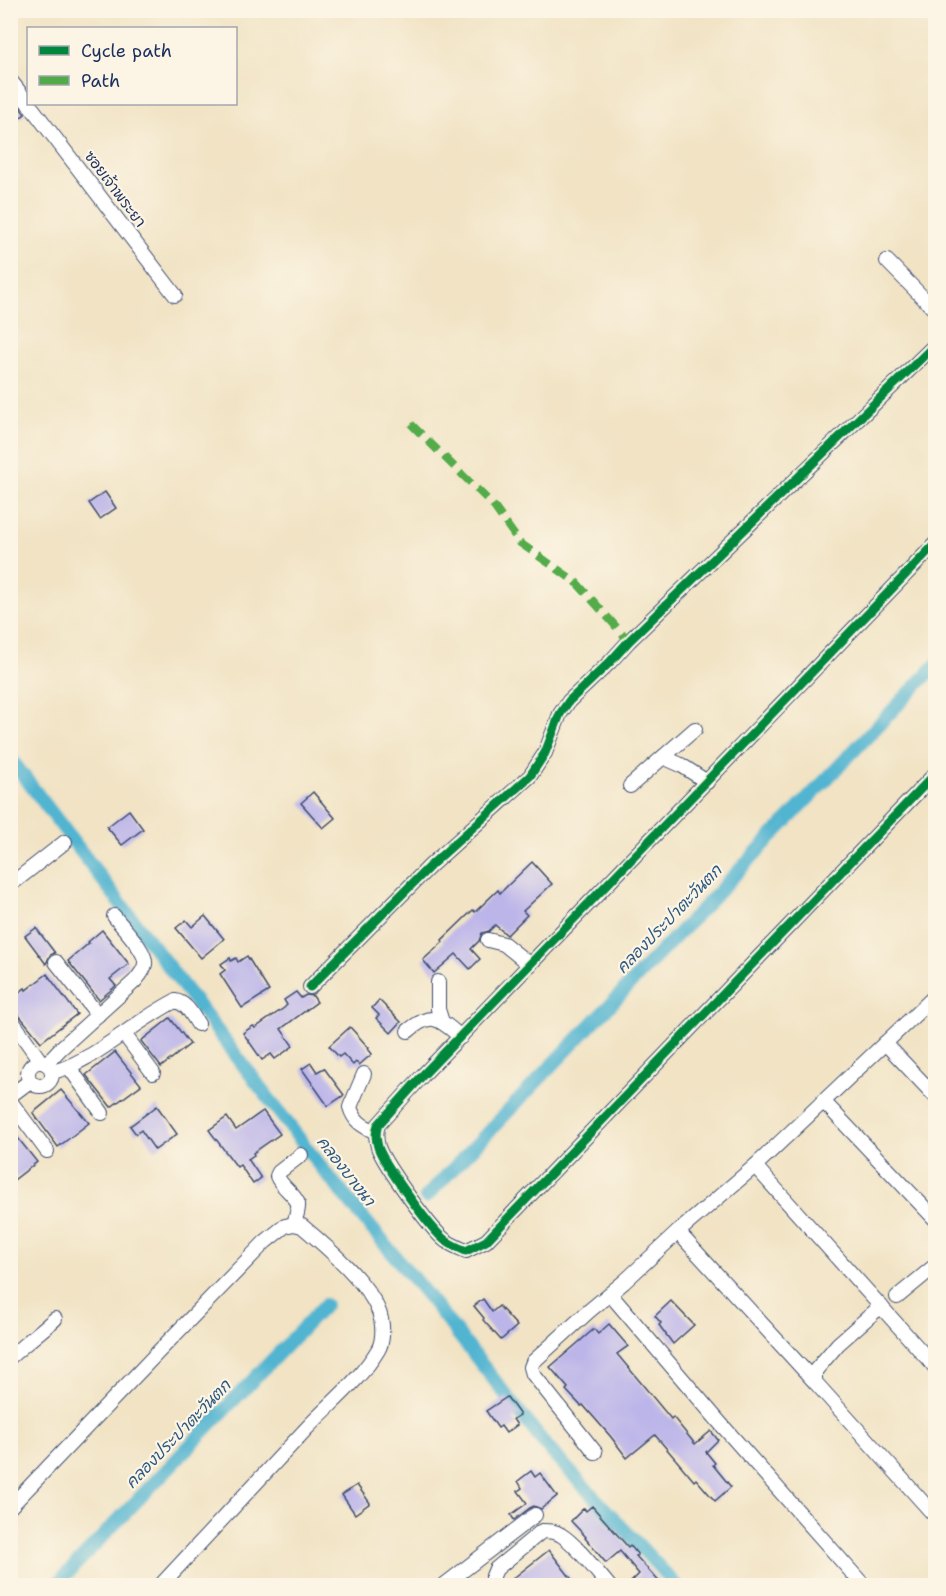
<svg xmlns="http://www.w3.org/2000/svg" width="946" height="1596" viewBox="0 0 946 1596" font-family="'Shantell Sans','Playpen Sans Thai',sans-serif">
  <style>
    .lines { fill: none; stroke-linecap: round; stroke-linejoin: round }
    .canal { stroke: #51b4d0; stroke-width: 14 }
    .building { fill: #bcb5e9 }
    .minor-casing { stroke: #3b4a6d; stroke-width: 16 }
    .minor { stroke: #fff; stroke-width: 14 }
    .quiet { stroke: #52ab49; stroke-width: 8; stroke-dasharray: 15 8; stroke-linecap: butt }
    .cycleway-casing { stroke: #fcf5e5; stroke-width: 13 }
    .cycleway { stroke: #00873e; stroke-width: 9 }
    .labels { text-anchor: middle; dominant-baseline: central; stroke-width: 4.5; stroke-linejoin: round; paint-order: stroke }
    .street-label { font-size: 15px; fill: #1b2f5e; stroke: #fcf5e5 }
    .water-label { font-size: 16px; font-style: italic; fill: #2b5780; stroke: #fcf5e5 }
  </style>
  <rect width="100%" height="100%" fill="#fcf5e5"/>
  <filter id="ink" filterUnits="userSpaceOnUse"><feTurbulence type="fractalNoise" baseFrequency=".0167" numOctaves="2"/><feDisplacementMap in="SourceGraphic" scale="12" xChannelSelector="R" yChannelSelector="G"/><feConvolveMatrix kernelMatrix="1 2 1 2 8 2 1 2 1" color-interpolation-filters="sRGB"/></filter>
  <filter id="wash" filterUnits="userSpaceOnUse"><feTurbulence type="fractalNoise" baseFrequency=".008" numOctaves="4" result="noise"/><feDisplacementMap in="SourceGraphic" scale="24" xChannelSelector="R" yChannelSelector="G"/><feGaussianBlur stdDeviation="1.35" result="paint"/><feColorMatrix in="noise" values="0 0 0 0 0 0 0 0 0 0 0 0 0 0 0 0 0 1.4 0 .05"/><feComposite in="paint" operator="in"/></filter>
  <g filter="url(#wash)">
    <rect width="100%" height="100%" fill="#f1e3c4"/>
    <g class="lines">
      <!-- canal -->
      <g class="canal">
        <polyline points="10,758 320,1166 427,1295 547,1447 677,1586"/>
        <polyline points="426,1197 936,665"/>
        <polyline points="55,1586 325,1305"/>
      </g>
    </g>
    <g id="blocks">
      <!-- building -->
      <g class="building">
        <polygon points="15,101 25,114 10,125 10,105"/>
        <polygon points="105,492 116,508 100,519 89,503"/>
        <polygon points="313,792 335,818 323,828 301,803"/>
        <polygon points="129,810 143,829 122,845 107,827"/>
        <polygon points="532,862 552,884 523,911 527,915 507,935 495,925 489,931 482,933 479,941 471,949 480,959 470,969 456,954 434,973 423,960 443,942 442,940 473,910 475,912 498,890 500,893"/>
        <polygon points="205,916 224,939 201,958 176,928 186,920 192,927"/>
        <polygon points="36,928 55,953 50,955 46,964 25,936"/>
        <polygon points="102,930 129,964 110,979 116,986 99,1000 68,961 89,943 88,942"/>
        <polygon points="247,956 269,991 242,1008 220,974 225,970 221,964 230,958 231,961 236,958 238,962"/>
        <polygon points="47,974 77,1014 41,1042 10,1004 10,1000 25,988 26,990"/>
        <polygon points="296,992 301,998 306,995 313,996 317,1002 281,1029 293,1046 275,1059 271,1054 262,1060 243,1033 253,1026 255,1028 284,1008 287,1005 284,1000"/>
        <polygon points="379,1000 401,1022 391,1033 376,1018 379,1015 372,1008"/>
        <polygon points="170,1018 190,1044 161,1067 141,1041"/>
        <polygon points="350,1027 369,1048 368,1049 372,1054 359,1065 356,1062 353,1065 343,1054 339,1057 329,1046"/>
        <polygon points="115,1052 141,1085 111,1107 86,1075"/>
        <polygon points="311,1063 317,1072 324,1068 344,1095 328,1106 302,1069"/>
        <polygon points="61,1090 89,1123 58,1147 33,1113"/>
        <polygon points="157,1106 177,1134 155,1150 141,1130 136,1134 130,1126"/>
        <polygon points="263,1111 280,1134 253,1153 254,1155 248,1159 261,1178 253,1184 240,1165 237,1167 209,1130 227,1117 236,1130"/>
        <polygon points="10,1128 37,1162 10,1183"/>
        <polygon points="483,1299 492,1312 499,1306 517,1326 501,1340 483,1320 484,1318 474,1306"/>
        <polygon points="671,1301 694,1325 673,1344 659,1325 661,1323 655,1316"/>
        <polygon points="609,1324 628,1346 617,1354 671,1419 673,1417 695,1444 711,1431 718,1440 706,1452 715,1463 713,1465 731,1487 715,1501 696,1479 694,1481 655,1435 627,1458 611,1437 583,1405 581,1406 566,1390 568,1388 550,1367 594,1329 598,1334"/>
        <polygon points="507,1397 520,1415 513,1419 517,1425 506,1433 501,1426 498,1428 486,1411"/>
        <polygon points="531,1471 535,1477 540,1473 557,1496 541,1509 534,1506 530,1508 514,1520 511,1515 527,1503 518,1491 522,1488 518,1481"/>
        <polygon points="357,1485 370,1503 355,1514 342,1495"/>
        <polygon points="592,1506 628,1547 630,1545 638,1555 636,1556 663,1586 627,1586 639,1574 620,1551 606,1563 585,1538 586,1537 571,1521 584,1508 586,1511"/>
        <polygon points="549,1550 577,1586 516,1586 511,1580"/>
      </g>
    </g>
  </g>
  <g filter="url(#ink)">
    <use href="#blocks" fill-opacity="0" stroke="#3b4a6d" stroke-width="1.5"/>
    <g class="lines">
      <defs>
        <g id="minor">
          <polyline points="10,80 28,103"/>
          <polyline points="29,104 175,295"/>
          <polyline points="887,261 936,311"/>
          <path d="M936,543L679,810L423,1075L378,1125C375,1133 376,1139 378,1147C384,1164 431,1230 446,1241C452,1245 459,1248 466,1251L486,1241L936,773"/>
          <polyline points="663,757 681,765 707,782"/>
          <polyline points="630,786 695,729"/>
          <polyline points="10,885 65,842"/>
          <polyline points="488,940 504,944 530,965"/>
          <polyline points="56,962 98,1015"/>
          <polyline points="438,982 438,1009 442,1022"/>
          <polyline points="310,987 430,866 530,776 545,753 560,714 569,701 610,662 629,641 936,344"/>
          <polyline points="10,1018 41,1062"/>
          <path d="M408,1031C433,1010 439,1019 461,1037"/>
          <polyline points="124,1034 153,1073"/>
          <polyline points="885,1043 936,1097"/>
          <circle cx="40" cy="1074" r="12"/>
          <path d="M46,1064L60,1049L135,981C139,976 144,971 145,964C147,951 122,927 114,916"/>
          <polyline points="69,1067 102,1113"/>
          <path d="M52,1072C67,1069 78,1062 91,1055C119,1038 146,1016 175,1001C187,1003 192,1015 198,1024"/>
          <path d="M364,1074L350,1107C354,1121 362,1126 376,1132"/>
          <polyline points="10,1096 30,1081"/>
          <polyline points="10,1101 47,1151"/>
          <polyline points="823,1101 936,1220"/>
          <polyline points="755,1166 936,1368"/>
          <path d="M294,1224C295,1219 299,1210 298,1204C296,1195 281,1187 277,1176L279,1172L301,1155"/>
          <polyline points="678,1232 815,1382"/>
          <polyline points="610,1294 720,1423 864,1586"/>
          <polyline points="897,1297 936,1265"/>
          <polyline points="881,1306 838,1344 815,1371 815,1382 936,1517"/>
          <polyline points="10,1357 24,1345 55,1319"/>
          <polyline points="595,1452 533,1374 531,1367 533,1362 589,1311 624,1282 678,1232 755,1166 936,995"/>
          <path d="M10,1507L162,1348L265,1242L285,1226L294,1224L302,1226C326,1246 375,1288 381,1319C383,1328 383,1342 378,1350C360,1380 331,1403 307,1428C258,1481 209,1533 160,1586"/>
          <polyline points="443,1586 535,1515"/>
          <path d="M493,1586V1576L496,1569L542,1531C549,1531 555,1531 561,1535C576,1544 597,1572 609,1586"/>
        </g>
      </defs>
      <!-- minor casing -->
      <use href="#minor" class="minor-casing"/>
      <!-- minor -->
      <use href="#minor" class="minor"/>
      <!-- quiet -->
      <polyline class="quiet" points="411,424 492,504 520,543 576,582 629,641"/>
      <defs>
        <g id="cycleway">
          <path d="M936,543L679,810L423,1075L378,1125C375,1133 376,1139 378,1147C384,1164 431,1230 446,1241C452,1245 459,1248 466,1251L486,1241L936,773"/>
          <polyline points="310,987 430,866 530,776 545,753 560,714 569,701 610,662 629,641 936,344"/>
        </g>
      </defs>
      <!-- cycleway casing -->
      <use href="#cycleway" class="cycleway-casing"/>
      <!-- cycleway -->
      <use href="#cycleway" class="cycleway"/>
    </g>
  </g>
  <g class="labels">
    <!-- street labels -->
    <g class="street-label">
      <text transform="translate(115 189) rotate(53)">ซอยเจ้าพระยา</text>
    </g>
    <!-- water labels -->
    <g class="water-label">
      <text transform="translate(669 919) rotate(-46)">คลองประปาตะวันตก</text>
      <text transform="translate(346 1171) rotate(52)">คลองบางนา</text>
      <text transform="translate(178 1434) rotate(-46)">คลองประปาตะวันตก</text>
    </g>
  </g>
  <!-- margin -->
  <rect width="946" height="1596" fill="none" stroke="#fcf5e5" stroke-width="36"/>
  <!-- legend -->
  <rect x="27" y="27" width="210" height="78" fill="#fcf5e5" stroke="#a2a6af" stroke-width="1.5"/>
  <rect x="39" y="46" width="30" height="9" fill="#00873e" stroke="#a2a6af" stroke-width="1.5"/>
  <text x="81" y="57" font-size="18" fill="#1b2f5e">Cycle path</text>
  <rect x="39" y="76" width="30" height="9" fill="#52ab49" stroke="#a2a6af" stroke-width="1.5"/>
  <text x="81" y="87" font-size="18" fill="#1b2f5e">Path</text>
</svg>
